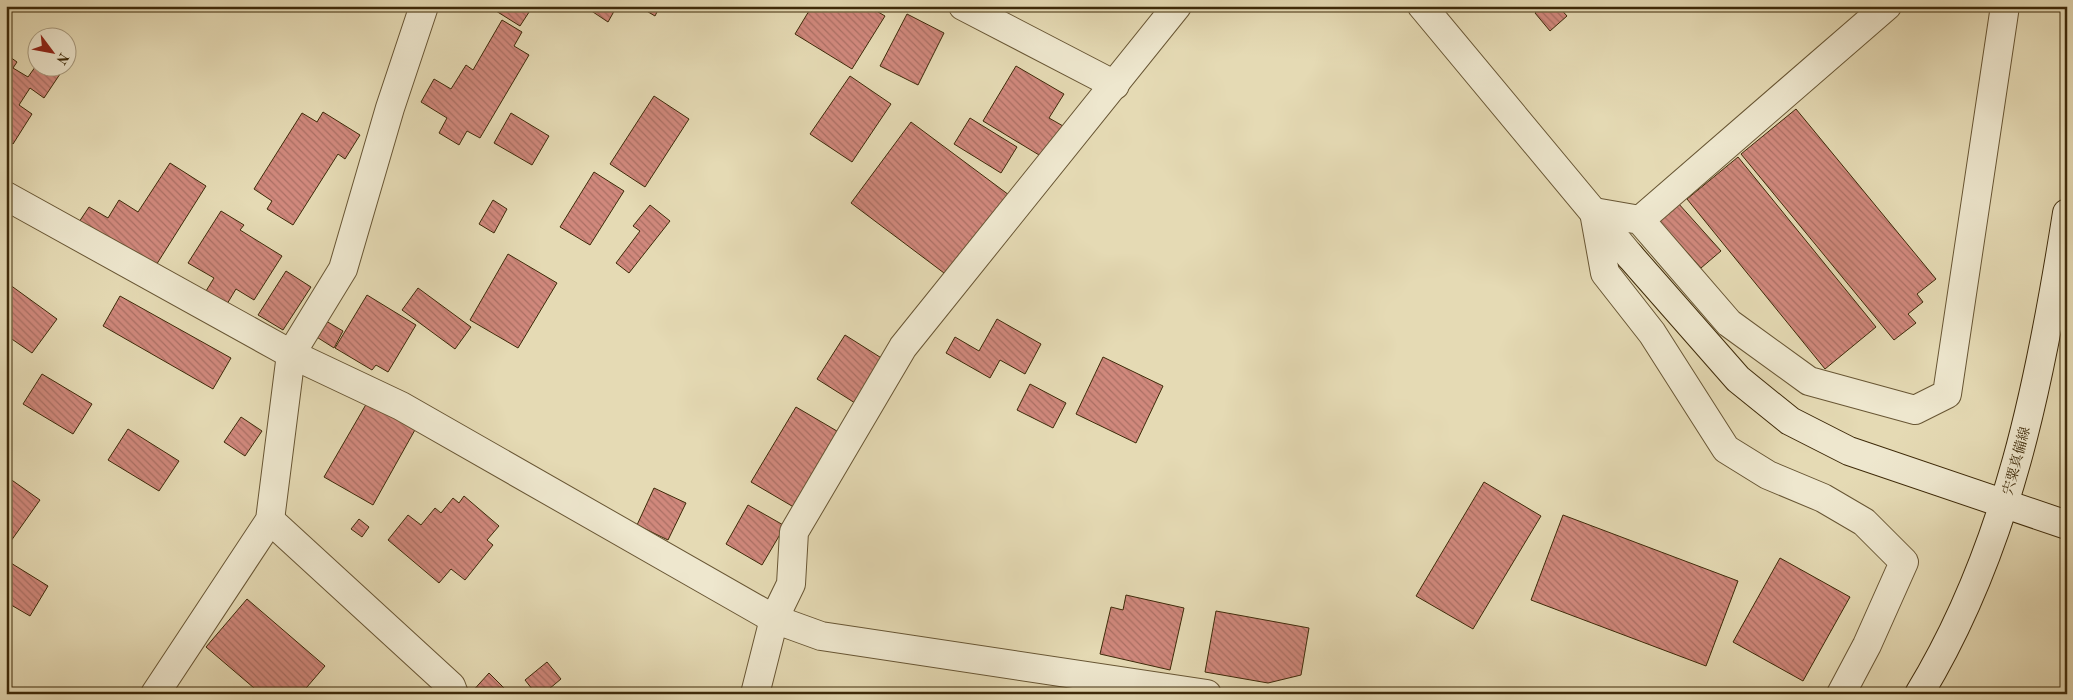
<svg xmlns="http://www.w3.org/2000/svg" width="2073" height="700" viewBox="0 0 2073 700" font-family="'Old Standard TT','Noto Serif JP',serif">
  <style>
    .building { fill: url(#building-back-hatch); stroke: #3e2a09 }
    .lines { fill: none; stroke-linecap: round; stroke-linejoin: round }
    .street-casing { stroke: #685634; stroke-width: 30 }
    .secondary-casing { stroke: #3e2a09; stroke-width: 30 }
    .street { stroke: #eee7ce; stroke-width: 28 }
    .secondary { stroke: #eee7ce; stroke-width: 28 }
    .labels { text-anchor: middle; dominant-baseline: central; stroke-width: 4; stroke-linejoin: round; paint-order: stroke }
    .street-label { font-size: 14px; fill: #3e2a09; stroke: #eee7ce }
  </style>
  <defs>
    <pattern id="building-back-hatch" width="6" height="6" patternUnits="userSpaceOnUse" patternTransform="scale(1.25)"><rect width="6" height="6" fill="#d0887c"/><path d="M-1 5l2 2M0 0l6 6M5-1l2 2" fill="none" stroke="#aa6f64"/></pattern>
  </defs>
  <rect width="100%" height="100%" fill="#e5dab4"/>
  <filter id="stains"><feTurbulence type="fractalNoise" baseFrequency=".004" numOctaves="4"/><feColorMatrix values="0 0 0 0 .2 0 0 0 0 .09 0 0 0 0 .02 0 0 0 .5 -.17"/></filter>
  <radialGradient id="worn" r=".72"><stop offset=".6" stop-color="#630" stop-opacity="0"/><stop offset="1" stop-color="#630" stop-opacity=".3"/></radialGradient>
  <!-- building -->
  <g class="building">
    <polygon points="488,6 533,6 520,26"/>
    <polygon points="584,6 617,6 608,22"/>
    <polygon points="638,6 660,6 655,16"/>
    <polygon points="812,6 868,6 885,16 852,69 795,34"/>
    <polygon points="1542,6 1558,6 1567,16 1550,31 1535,13"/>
    <polygon points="907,14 944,33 918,85 880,66"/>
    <polygon points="502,20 522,32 514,46 529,55 480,138 467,131 459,145 439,133 447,118 421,102 434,79 451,89 466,65 473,70"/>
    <polygon points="10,57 17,62 13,68 28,77 38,63 38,68 51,68 60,74 44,98 30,88 19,105 32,114 13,144 6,139 6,62"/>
    <polygon points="1016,66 1064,94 1049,118 1063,126 1044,158 983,121"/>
    <polygon points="850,76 891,104 852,162 810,134"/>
    <polygon points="654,96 689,119 645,187 610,164"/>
    <polygon points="1796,109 1936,279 1917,294 1923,302 1908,314 1916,323 1894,340 1741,154"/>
    <polygon points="323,112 360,135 345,159 338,154 293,225 267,209 272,201 254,189 302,113 317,122"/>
    <polygon points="511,113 549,136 532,165 494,143"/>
    <polygon points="970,118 1017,147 1001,173 954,144"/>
    <polygon points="911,122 1009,195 948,276 851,203"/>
    <polygon points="1738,157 1876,327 1825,369 1687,199"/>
    <polygon points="170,163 206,186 153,270 79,222 89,207 108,218 119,200 138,212"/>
    <polygon points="594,172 624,191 590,245 560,227"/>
    <polygon points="493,200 507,209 494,233 479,224"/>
    <polygon points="1678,203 1721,251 1701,268 1658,220"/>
    <polygon points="650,205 670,221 629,273 616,263 640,231 633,226"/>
    <polygon points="221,211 244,225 240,230 282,256 254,300 236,289 227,304 206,291 214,278 188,263"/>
    <polygon points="508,254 557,283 518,348 470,320"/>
    <polygon points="286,271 311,287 283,330 258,315"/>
    <polygon points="6,282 57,319 32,353 6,335"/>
    <polygon points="418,288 471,327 455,349 402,310"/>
    <polygon points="367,295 416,325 388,372 376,365 372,370 335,348"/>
    <polygon points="120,296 231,358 213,389 103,326"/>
    <polygon points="321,318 343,331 334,348 312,334"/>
    <polygon points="997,319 1041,344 1025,374 1000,360 990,378 946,353 955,337 979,351"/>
    <polygon points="845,335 883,359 855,403 817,379"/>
    <polygon points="1103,357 1163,386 1136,443 1076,414"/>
    <polygon points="42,374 92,404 73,434 23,404"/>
    <polygon points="1030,384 1066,403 1053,428 1017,410"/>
    <polygon points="368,401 416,428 373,505 324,477"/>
    <polygon points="796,407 842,434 797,509 751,482"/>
    <polygon points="241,417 262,431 245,456 224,442"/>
    <polygon points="128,429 179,461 159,491 108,460"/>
    <polygon points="6,476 40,500 6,548"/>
    <polygon points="1484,482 1541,516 1473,629 1416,596"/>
    <polygon points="654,488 686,503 668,540 637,525"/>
    <polygon points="464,496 499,526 487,540 493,545 465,580 451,569 439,583 388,540 408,515 421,525 435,508 441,513 453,498 459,503"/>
    <polygon points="748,505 785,526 762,565 726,544"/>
    <polygon points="1563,515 1738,581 1706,666 1531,600"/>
    <polygon points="359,519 369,527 362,537 351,529"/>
    <polygon points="1780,558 1850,597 1803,681 1733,642"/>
    <polygon points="6,560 48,586 30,616 6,602"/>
    <polygon points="1126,595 1184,608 1170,670 1100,654 1111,607 1123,610"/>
    <polygon points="247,599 325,666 301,694 261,694 206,647"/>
    <polygon points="1216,611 1309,628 1301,675 1268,683 1205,672"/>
    <polygon points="547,662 561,679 543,694 536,694 525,680"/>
    <polygon points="489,673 510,694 470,694"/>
  </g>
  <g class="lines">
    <defs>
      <g id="street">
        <polyline points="963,6 1115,85"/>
        <polyline points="1422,6 1630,256"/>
        <polyline points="6,196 291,354 401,406 774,619 821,636 1207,694"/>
        <polyline points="1640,220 1887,6"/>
        <polyline points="270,520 451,686 454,694"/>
        <polyline points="155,694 270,520 291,354 343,269 390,108 424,6"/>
        <polyline points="755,694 774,619 791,584 794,532 903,347 1177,6"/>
        <polyline points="1841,694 1867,645 1904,562 1864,522 1823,498 1768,475 1726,449 1652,333 1605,273 1594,212 1640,220 1729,323 1809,381 1915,410 1947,394 2005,6"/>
      </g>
      <g id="secondary">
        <polyline points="1630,256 1738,379 1790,421 1849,451 2067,525"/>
        <path d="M1919,694C2008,548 2041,379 2067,213"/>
      </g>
    </defs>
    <!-- street casing -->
    <use href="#street" class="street-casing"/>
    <!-- secondary casing -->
    <use href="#secondary" class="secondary-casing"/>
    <!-- street -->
    <use href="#street" class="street"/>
    <!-- secondary -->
    <use href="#secondary" class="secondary"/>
  </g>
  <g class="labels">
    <!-- street labels -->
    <g class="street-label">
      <text transform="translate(2017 461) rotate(-75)">宍粟真備線</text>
    </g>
  </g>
  <!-- margin -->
  <rect width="2073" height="700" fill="none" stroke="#e5dab4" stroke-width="25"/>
  <rect x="8" y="8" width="2058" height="685" fill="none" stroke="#3e2a09" stroke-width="2.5"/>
  <rect x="12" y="12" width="2048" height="675" fill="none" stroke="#3e2a09"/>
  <!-- north arrow -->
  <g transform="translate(52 52) rotate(122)"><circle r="24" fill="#eee7ce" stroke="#a89b7f"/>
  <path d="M0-4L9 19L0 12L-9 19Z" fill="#8f2418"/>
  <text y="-8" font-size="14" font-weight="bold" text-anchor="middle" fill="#3e2a09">N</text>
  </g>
  <rect width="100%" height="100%" filter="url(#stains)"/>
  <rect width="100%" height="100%" fill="url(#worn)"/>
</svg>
